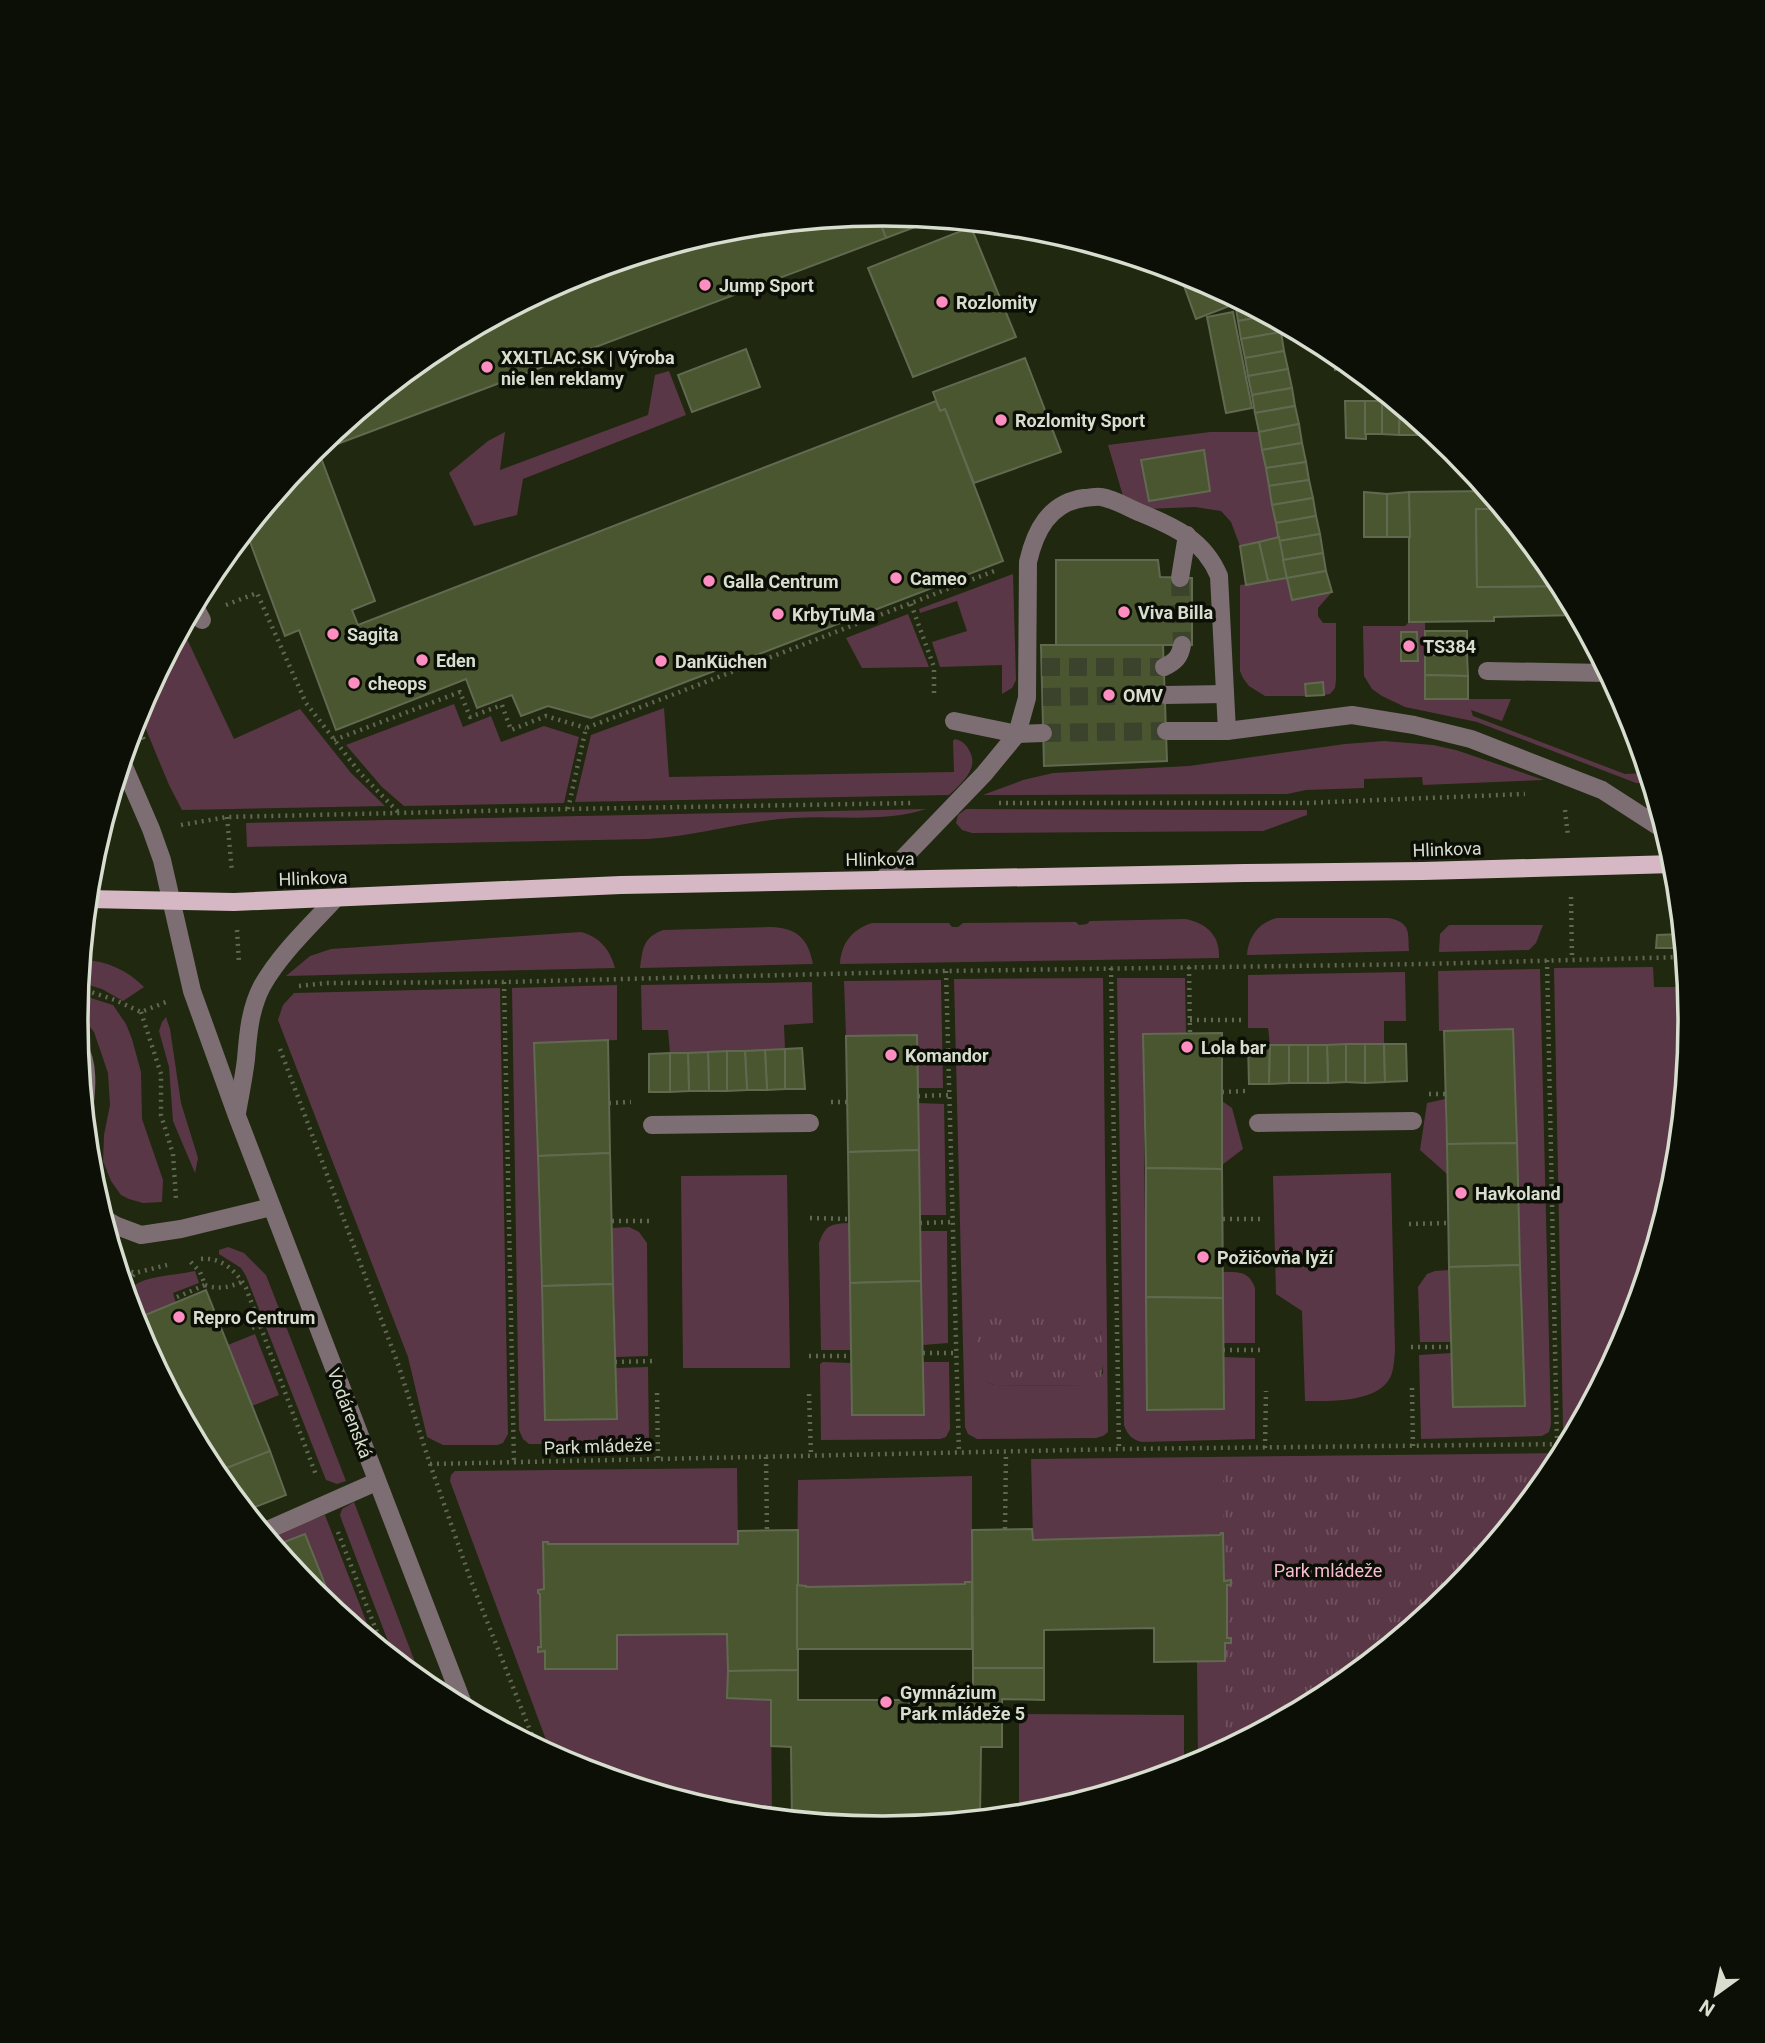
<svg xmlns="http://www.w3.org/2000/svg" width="1765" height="2043" viewBox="0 0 1765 2043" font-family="Roboto,sans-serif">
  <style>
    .grass { fill: #5a3746; fill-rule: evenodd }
    .park { fill: url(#park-tufts) }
    .building { fill: #495630; stroke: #616a50; stroke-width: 2 }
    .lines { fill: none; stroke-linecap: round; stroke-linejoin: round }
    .minor-tunnel { stroke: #3c432d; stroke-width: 18; stroke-dasharray: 18 9; stroke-linecap: butt }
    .path { stroke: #606752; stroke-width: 4.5; stroke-dasharray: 2 5; stroke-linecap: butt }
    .minor { stroke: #7c6e73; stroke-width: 18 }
    .major { stroke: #d5b8c3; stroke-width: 18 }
    .poi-dot { fill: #fd8ebf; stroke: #0c0f06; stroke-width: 2.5 }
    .labels { text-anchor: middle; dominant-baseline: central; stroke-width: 7; stroke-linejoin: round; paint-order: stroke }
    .poi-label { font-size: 18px; font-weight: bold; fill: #d8decf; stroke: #0c0f06; text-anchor: start }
    .street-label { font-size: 18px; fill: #d8decf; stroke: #0c0f06 }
    .park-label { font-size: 18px; fill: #f7bcd3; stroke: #0c0f06 }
    .rim { fill: none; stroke: #d8decf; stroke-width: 3.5 }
  </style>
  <defs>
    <pattern id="park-tufts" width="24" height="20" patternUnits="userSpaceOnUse" patternTransform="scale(1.75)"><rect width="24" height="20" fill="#5a3746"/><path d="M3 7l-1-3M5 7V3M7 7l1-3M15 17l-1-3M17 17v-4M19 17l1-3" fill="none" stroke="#715460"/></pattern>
  </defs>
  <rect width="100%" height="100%" fill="#202810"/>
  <!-- grass -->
  <g class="grass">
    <polygon points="669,371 686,415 523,479 517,515 474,526 449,473 488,441 505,432 500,470 648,415 655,375"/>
    <polygon points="1210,432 1259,432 1279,537 1240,546 1231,522 1221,511 1195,507 1145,509 1123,496 1108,445"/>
    <polygon points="1013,574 1016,680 1012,688 1002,694 1002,665 940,667 932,642 967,631 957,601 920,613 919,609"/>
    <polygon points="1287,578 1292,600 1332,592 1318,608 1318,616 1323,623 1336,623 1336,680 1335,688 1330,694 1324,695 1322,682 1305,684 1306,696 1265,696 1249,686 1243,678 1240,671 1240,585"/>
    <polygon points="908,614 929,667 862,668 846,638"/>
    <polygon points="1409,622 1425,622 1426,699 1511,699 1502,721 1471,710 1473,716 1625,774 1647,773 1650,783 1636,783 1477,722 1405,707 1382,696 1372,689 1364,676 1363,626 1405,626"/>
    <polygon points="179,634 187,639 234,739 300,709 351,773 385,806 182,810 169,785 138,710"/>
    <polygon points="454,704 463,727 491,716 501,742 544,726 579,737 564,803 404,806 382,787 346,745"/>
    <path d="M664,708L669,777L954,772L953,741L955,739C962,741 965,743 969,750C980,768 962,783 949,795L575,802L591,735Z"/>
    <polygon points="1384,741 1433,745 1456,750 1544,780 1423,785 1422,777 1364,779 1364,788 1306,790 1287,794 983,795 1023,780 1053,773 1189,766 1345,744"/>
    <path d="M926,809C884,823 837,815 792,818C744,821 696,836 648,839L247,847L246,823Z"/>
    <polygon points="966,809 1307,810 1307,815 1263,831 972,833 962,830 956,823 958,815"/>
    <path d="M1277,918H1389C1411,923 1408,932 1409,951L1247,955C1248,937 1259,922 1277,918Z"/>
    <path d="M1186,919C1207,924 1220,935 1219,958L840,964C841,944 852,929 872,923H949L952,927H958L963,923L1076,922L1079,925L1087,924L1090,921Z"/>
    <polygon points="1449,925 1543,925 1536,943 1529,950 1439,952 1440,934"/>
    <path d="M770,927C797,928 808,938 813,964L640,968C643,947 643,938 663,930Z"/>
    <path d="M581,932C600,937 610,950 615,968L286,976L310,956L331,949Z"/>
    <path d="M81,960C106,960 127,970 144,987L123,1001L102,989L79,982Z"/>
    <polygon points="1653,967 1654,987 1686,987 1690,1022 1674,1179 1628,1331 1571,1437 1565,1433 1563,1428 1554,968"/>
    <polygon points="1540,969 1551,1424 1549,1432 1542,1436 1421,1439 1419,1355 1452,1353 1454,1407 1525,1406 1513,1030 1439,1031 1438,971"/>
    <polygon points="1405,972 1406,1021 1384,1021 1384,1044 1270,1045 1268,1028 1248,1028 1248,975"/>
    <path d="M1103,978L1108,1432L1103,1436L1096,1438L977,1439L968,1434L965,1427L954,979ZM1101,1331L1103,1373L1089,1386L995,1385L986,1382Z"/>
    <path d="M1117,978H1185L1186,1034H1143L1147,1410L1223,1409V1357L1255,1358V1439L1142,1442C1132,1440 1127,1434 1124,1425Z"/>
    <polygon points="941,980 943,1088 918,1088 917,1035 846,1036 844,981"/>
    <polygon points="812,982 813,1023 784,1025 785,1049 670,1053 668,1030 642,1030 641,985"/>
    <polygon points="617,985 617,1040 534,1044 545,1419 616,1419 616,1368 648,1367 649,1444 529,1444 523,1439 519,1430 512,988"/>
    <polygon points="500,988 508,1434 503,1443 497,1445 443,1445 427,1437 408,1357 278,1020 283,1005 294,993"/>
    <polygon points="78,994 113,1005 126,1024 132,1039 141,1072 142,1119 163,1180 162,1202 143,1203 129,1199 121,1195 111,1181 103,1161 104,1135 110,1105 108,1073 94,1032 76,1009"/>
    <polygon points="166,1017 170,1029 181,1103 198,1158 195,1173 173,1121 169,1067 159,1031 162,1022"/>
    <polygon points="1445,1099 1447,1174 1420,1150 1427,1103"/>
    <polygon points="1222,1101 1232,1108 1243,1149 1222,1165"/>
    <polygon points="918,1103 944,1104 946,1215 920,1215"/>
    <path d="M1391,1173L1395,1351C1394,1360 1394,1370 1390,1378C1376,1403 1330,1401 1305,1401L1302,1311L1276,1294L1273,1176Z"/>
    <polygon points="787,1175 790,1368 683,1368 681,1176"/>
    <path d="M850,1223L851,1350H821L819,1243C826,1224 831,1224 850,1223Z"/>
    <polygon points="629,1227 639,1232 647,1243 648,1356 616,1357 612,1228"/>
    <polygon points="920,1231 947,1231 948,1343 923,1345"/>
    <polygon points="228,1247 244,1253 266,1275 346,1481 337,1484 326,1480 246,1276 241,1268 219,1254 219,1250"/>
    <polygon points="1450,1270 1452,1342 1420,1342 1418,1287 1427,1274 1435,1271"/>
    <path d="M195,1271L199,1283L173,1293L176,1303L133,1320L126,1296C130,1291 133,1286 138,1283C155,1275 178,1275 195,1271Z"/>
    <path d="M1223,1272C1239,1272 1249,1271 1255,1288V1343H1223Z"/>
    <polygon points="255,1334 279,1395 252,1406 228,1345"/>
    <polygon points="823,1362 851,1363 853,1415 923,1415 923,1362 949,1362 950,1429 946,1437 940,1439 821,1440 820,1364"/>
    <polygon points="1563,1453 1553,1470 1453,1593 1331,1693 1198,1764 1197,1662 1225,1661 1225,1643 1231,1642 1231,1639 1227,1638 1227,1585 1231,1585 1231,1581 1224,1581 1223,1533 1220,1535 1033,1540 1031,1459"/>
    <polygon points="737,1468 738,1544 548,1544 548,1542 543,1542 544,1589 538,1590 540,1594 541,1647 539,1652 545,1651 545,1669 617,1669 617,1635 727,1634 727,1698 771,1700 772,1818 725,1813 573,1767 552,1756 450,1481 451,1475 455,1471"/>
    <polygon points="972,1476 972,1582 965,1582 965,1584 806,1587 806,1586 797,1585 798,1480"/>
    <polygon points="354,1502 418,1670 423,1684 396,1662 342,1521 340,1515 342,1509"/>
    <polygon points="325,1515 375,1644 336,1612 305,1534 274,1546 266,1537"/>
    <polygon points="1019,1714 1184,1715 1184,1770 1054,1809 1019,1809"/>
  </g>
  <!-- park -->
  <g class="park">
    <path d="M996,1316L1089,1317L1097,1320C1104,1338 1106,1364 1099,1382L1089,1386L995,1385L986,1382C974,1364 974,1338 985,1319Z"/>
    <polygon points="1557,1463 1553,1470 1453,1593 1331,1693 1226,1749 1225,1643 1231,1642 1231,1639 1227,1638 1227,1585 1231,1585 1231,1581 1224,1581 1223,1474 1497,1472"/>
  </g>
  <!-- building -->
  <g class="building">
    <polygon points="883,214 936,219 886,238 877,215"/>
    <polygon points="877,215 886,238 308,455 434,350 574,276 725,230"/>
    <polygon points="971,227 1016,337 913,377 868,268"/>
    <polygon points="1179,272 1192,276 1228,295 1232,305 1196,319"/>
    <polygon points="1239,301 1266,316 1238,321 1235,302"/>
    <polygon points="1233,312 1252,408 1226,413 1207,317"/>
    <polygon points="1266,316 1279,323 1281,332 1241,339 1238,321"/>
    <polygon points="1281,332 1284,351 1245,358 1241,339"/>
    <polygon points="746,349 760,387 692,412 678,375"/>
    <polygon points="1284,351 1288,369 1248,376 1245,358"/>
    <polygon points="1331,351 1350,366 1335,370"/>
    <polygon points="1025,358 1061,452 974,483 945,409 940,411 933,392"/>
    <polygon points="1288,369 1292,388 1252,395 1248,376"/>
    <polygon points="1292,388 1295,406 1255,413 1252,395"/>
    <polygon points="936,401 940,411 945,409 1003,561 591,718 548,706 521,716 512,695 477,708 466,679 336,730 299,630 285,636 246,531 300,465 321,458 375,601 352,610 358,625"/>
    <polygon points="1345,401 1365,401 1366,439 1346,438"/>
    <rect x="1365" y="401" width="17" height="33"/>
    <polygon points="1382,401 1393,401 1400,407 1399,435 1382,434"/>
    <polygon points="1295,406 1299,424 1259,432 1255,413"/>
    <polygon points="1400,407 1417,421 1416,435 1399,435"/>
    <polygon points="1417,421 1434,435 1416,435"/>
    <polygon points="1299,424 1302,443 1262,450 1259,432"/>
    <polygon points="1302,443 1306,462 1266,468 1262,450"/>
    <polygon points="1204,450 1210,491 1149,501 1141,460"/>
    <polygon points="1306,462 1309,480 1269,486 1266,468"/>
    <polygon points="1309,480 1313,498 1272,505 1269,486"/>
    <polygon points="1487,491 1501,509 1476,509 1477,587 1561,586 1576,615 1494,617 1494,621 1409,622 1409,492"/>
    <polygon points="1364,492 1387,494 1387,537 1364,537"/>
    <polygon points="1409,492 1410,537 1387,537 1387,494"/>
    <polygon points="1313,498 1316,516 1276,523 1272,505"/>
    <polygon points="1476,509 1501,509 1554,573 1561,586 1477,587"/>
    <polygon points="1316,516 1320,534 1279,541 1276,523"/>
    <polygon points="1320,534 1323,553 1283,560 1279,541"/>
    <polygon points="1279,537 1287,578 1268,581 1259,542"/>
    <polygon points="1259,542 1268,581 1246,585 1240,546"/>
    <polygon points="1323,553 1326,571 1287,578 1283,560"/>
    <polygon points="1056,560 1158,560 1160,577 1192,578 1192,645 1056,645"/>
    <polygon points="1326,571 1332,592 1292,600 1287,578"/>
    <rect x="1425" y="631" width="42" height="24"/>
    <polygon points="1401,632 1417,632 1418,661 1401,661"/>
    <polygon points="1041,645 1163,645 1167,761 1044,766"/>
    <polygon points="1425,655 1467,655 1468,676 1425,675"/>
    <polygon points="1425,675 1468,676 1468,699 1425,699"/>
    <polygon points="1323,682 1324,695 1306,696 1305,684"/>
    <polygon points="1681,934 1682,948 1656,948 1657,935"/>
    <polygon points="1513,1029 1517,1143 1447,1144 1444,1031"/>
    <polygon points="1222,1033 1222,1169 1146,1168 1143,1034"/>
    <polygon points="917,1035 919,1150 848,1152 846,1036"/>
    <polygon points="608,1040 610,1153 538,1156 534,1043"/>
    <polygon points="1346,1044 1346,1082 1328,1083 1327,1045"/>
    <polygon points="1346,1044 1365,1044 1365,1083 1346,1082"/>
    <polygon points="1365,1044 1384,1044 1385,1082 1365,1083"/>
    <polygon points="1384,1044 1406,1044 1407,1081 1385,1082"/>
    <polygon points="1248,1045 1270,1045 1269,1084 1249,1084"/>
    <polygon points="1270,1045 1289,1045 1289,1083 1269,1084"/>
    <rect x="1289" y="1045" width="19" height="38"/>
    <polygon points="1308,1045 1327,1045 1328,1083 1308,1083"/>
    <polygon points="802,1048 805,1089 785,1089 785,1049"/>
    <polygon points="785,1049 785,1089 767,1090 765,1050"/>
    <polygon points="765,1050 767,1090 747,1090 745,1051"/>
    <polygon points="727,1051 727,1091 709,1091 708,1052"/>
    <polygon points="727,1051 745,1051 747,1090 727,1091"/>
    <polygon points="708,1052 709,1091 689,1091 688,1053"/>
    <polygon points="670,1053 688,1053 689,1091 670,1092"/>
    <polygon points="670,1053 670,1092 649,1092 649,1054"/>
    <polygon points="1517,1143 1520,1265 1449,1267 1447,1144"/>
    <polygon points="919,1150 921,1281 850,1283 848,1152"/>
    <polygon points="610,1153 613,1284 542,1286 538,1156"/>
    <polygon points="1146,1168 1222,1169 1223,1298 1146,1297"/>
    <polygon points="1520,1265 1525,1406 1453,1407 1449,1267"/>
    <polygon points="921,1281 924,1415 852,1415 850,1283"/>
    <polygon points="613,1284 617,1419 545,1420 542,1286"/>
    <polygon points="206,1290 270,1451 214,1473 137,1330 133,1320"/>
    <polygon points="1146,1297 1223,1298 1224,1409 1147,1410"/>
    <polygon points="270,1451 286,1495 245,1511 214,1473"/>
    <polygon points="1032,1529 1033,1540 1220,1535 1221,1533 1223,1533 1224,1581 1231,1580 1231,1585 1227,1585 1227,1638 1231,1638 1231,1643 1225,1643 1225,1661 1154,1662 1154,1628 1044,1630 1044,1668 973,1668 972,1530"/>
    <polygon points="798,1530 798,1670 728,1671 727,1634 617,1635 617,1669 545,1669 545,1651 538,1652 538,1647 541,1647 540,1594 538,1593 538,1590 544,1589 543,1542 548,1542 548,1544 738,1544 738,1531"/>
    <polygon points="305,1534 336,1612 311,1592 274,1546"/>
    <polygon points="965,1582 972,1582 972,1649 797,1649 797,1585 806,1586 806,1587 965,1584"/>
    <polygon points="973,1668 1044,1668 1044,1700 1002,1699 1002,1747 981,1747 980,1819 882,1829 792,1820 791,1747 771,1746 771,1700 727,1698 728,1671 798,1670 798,1700 973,1700"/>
  </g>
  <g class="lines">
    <!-- minor-tunnel -->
    <g class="minor-tunnel">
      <polyline points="1180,578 1182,645"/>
      <polyline points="1042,667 1164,667"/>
      <polyline points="1043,697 1165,695"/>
      <polyline points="1043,733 1166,731"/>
    </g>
    <!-- path -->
    <g class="path">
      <polyline points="911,604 934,667 934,697"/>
      <polyline points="226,605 257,593 306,703 360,773 399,813"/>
      <polyline points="135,718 144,740"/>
      <polyline points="334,740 460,692 470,717 502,705 511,730 546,716 586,728"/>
      <polyline points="999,803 1306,803 1525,794"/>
      <polyline points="568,809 586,728 997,570"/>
      <polyline points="1565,810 1568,836"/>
      <polyline points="227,817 232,872"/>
      <polyline points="181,825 227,817 568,809 913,803"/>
      <polyline points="1571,897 1572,959"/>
      <polyline points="237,930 239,963"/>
      <polyline points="1547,960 1557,1444"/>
      <polyline points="1189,967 1190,1033"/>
      <polyline points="1111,968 1119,1449"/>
      <polyline points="946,971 959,1453"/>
      <polyline points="504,982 514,1462"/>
      <polyline points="299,986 326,983 504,982 946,971 1424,964 1683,957"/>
      <polyline points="79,988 115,1000 141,1012 166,1002"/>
      <polyline points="141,1012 161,1074 161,1115 173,1154 176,1199"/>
      <polyline points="1190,1020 1244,1020"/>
      <polyline points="280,1049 398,1364 430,1464 470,1578 537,1748"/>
      <polyline points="1222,1092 1246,1091"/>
      <polyline points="1429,1094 1445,1094"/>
      <polyline points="918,1096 950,1095"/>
      <polyline points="831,1102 847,1102"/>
      <polyline points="609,1103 631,1102"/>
      <polyline points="810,1218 849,1219"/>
      <polyline points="1223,1219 1260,1219"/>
      <polyline points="612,1221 653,1221"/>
      <polyline points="920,1223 953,1222"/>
      <polyline points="1409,1224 1448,1223"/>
      <path d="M201,1259C222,1257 236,1271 246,1288L316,1475"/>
      <polyline points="118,1267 135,1273"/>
      <path d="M205,1285C219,1290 229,1287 242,1282"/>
      <polyline points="124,1287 135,1273 167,1265"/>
      <polyline points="177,1297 205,1285 200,1272 189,1260"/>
      <polyline points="252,1328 260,1325"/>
      <polyline points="1411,1347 1452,1347"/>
      <polyline points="1223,1350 1264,1350"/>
      <polyline points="923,1353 956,1353"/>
      <polyline points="809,1356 851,1356"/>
      <polyline points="615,1362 657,1361"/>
      <polyline points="1412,1388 1413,1446"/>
      <polyline points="657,1393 658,1458"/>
      <polyline points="809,1394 811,1455"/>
      <polyline points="1265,1448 1266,1391"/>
      <polyline points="766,1457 767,1530"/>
      <polyline points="430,1464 1119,1449 1567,1444"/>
      <polyline points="1005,1529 1006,1452"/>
      <polyline points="338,1532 385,1653"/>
    </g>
    <!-- minor -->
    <g class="minor">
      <polyline points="1180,578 1187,535"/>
      <polyline points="194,605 202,620"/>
      <path d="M1164,667C1175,662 1180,657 1182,645"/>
      <polyline points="1487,671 1607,673"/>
      <polyline points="1165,695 1225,694"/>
      <polyline points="1622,701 1625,707"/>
      <polyline points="954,721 1017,734 1043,733"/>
      <polyline points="1166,731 1227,731 1352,715 1414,725 1471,739 1602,790 1664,830"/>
      <polyline points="122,762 151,829 162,860 192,991 237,1116 465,1709"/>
      <polyline points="110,799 123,766"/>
      <path d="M882,880L984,774L1017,734L1027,698L1028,562C1035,531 1049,503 1084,498C1089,498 1096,496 1101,497C1114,499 1129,508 1141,513C1175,527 1204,540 1219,576L1227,731"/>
      <path d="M78,1045C89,1064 87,1088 84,1110"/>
      <path d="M237,1113C240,1095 244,1077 246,1059C248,1034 250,1009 262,986C280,954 310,926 335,899"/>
      <polyline points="1258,1123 1413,1121"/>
      <polyline points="652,1125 810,1123"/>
      <polyline points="103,1218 117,1226 141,1235 181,1229 271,1207"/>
      <polyline points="263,1532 376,1482"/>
    </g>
    <!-- major -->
    <polyline class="major" points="87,899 234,902 621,885 1245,873 1423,871 1674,864"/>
  </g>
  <!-- markers -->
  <g class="poi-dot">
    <circle cx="705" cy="285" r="7"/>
    <circle cx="942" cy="302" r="7"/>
    <circle cx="487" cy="367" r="7"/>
    <circle cx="1001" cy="420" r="7"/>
    <circle cx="896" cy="578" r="7"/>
    <circle cx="709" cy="581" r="7"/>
    <circle cx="1124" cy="612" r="7"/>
    <circle cx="778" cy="614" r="7"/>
    <circle cx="333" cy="634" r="7"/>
    <circle cx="1409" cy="646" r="7"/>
    <circle cx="422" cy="660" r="7"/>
    <circle cx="661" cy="661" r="7"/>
    <circle cx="354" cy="683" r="7"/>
    <circle cx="1109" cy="695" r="7"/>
    <circle cx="1187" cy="1047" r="7"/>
    <circle cx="891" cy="1055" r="7"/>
    <circle cx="1461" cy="1193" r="7"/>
    <circle cx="1203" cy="1257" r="7"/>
    <circle cx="179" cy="1317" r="7"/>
    <circle cx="886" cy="1702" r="7"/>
  </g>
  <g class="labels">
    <!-- poi labels -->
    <g class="poi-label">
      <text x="719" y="285">Jump Sport</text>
      <text x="956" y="302">Rozlomity</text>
      <text x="501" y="357">XXLTLAC.SK | Výroba<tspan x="501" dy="21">nie len reklamy</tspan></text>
      <text x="1015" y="420">Rozlomity Sport</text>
      <text x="910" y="578">Cameo</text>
      <text x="723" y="581">Galla Centrum</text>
      <text x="1138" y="612">Viva Billa</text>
      <text x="792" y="614">KrbyTuMa</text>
      <text x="347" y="634">Sagita</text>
      <text x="1423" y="646">TS384</text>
      <text x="436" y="660">Eden</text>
      <text x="675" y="661">DanKüchen</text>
      <text x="368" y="683">cheops</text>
      <text x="1123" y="695">OMV</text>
      <text x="1201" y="1047">Lola bar</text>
      <text x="905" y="1055">Komandor</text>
      <text x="1475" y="1193">Havkoland</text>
      <text x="1217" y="1257">Požičovňa lyží</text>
      <text x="193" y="1317">Repro Centrum</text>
      <text x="900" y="1692">Gymnázium<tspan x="900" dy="21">Park mládeže 5</tspan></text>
    </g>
    <!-- street labels -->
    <g class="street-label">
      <text transform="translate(1447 849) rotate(-2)">Hlinkova</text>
      <text transform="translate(880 859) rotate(-1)">Hlinkova</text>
      <text transform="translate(313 878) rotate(-2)">Hlinkova</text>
      <text transform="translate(350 1413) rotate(69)">Vodárenská</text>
      <text transform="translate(598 1446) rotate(-2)">Park mládeže</text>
    </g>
    <!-- park labels -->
    <g class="park-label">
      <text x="1328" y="1570">Park mládeže</text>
    </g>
  </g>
  <!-- crop -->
  <path d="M0 0H1765V2043H0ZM88 1021a795 795 0 1 1 1590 0a795 795 0 1 1-1590 0Z" fill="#0c0f06" fill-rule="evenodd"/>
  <path class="rim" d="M88 1021a795 795 0 1 1 1590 0a795 795 0 1 1-1590 0Z"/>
  <!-- north arrow -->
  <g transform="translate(1716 1994) rotate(213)" stroke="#0c0f06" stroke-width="5" paint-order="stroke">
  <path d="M0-5L12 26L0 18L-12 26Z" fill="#d8decf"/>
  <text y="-10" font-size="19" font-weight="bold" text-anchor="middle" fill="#d8decf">N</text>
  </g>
</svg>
